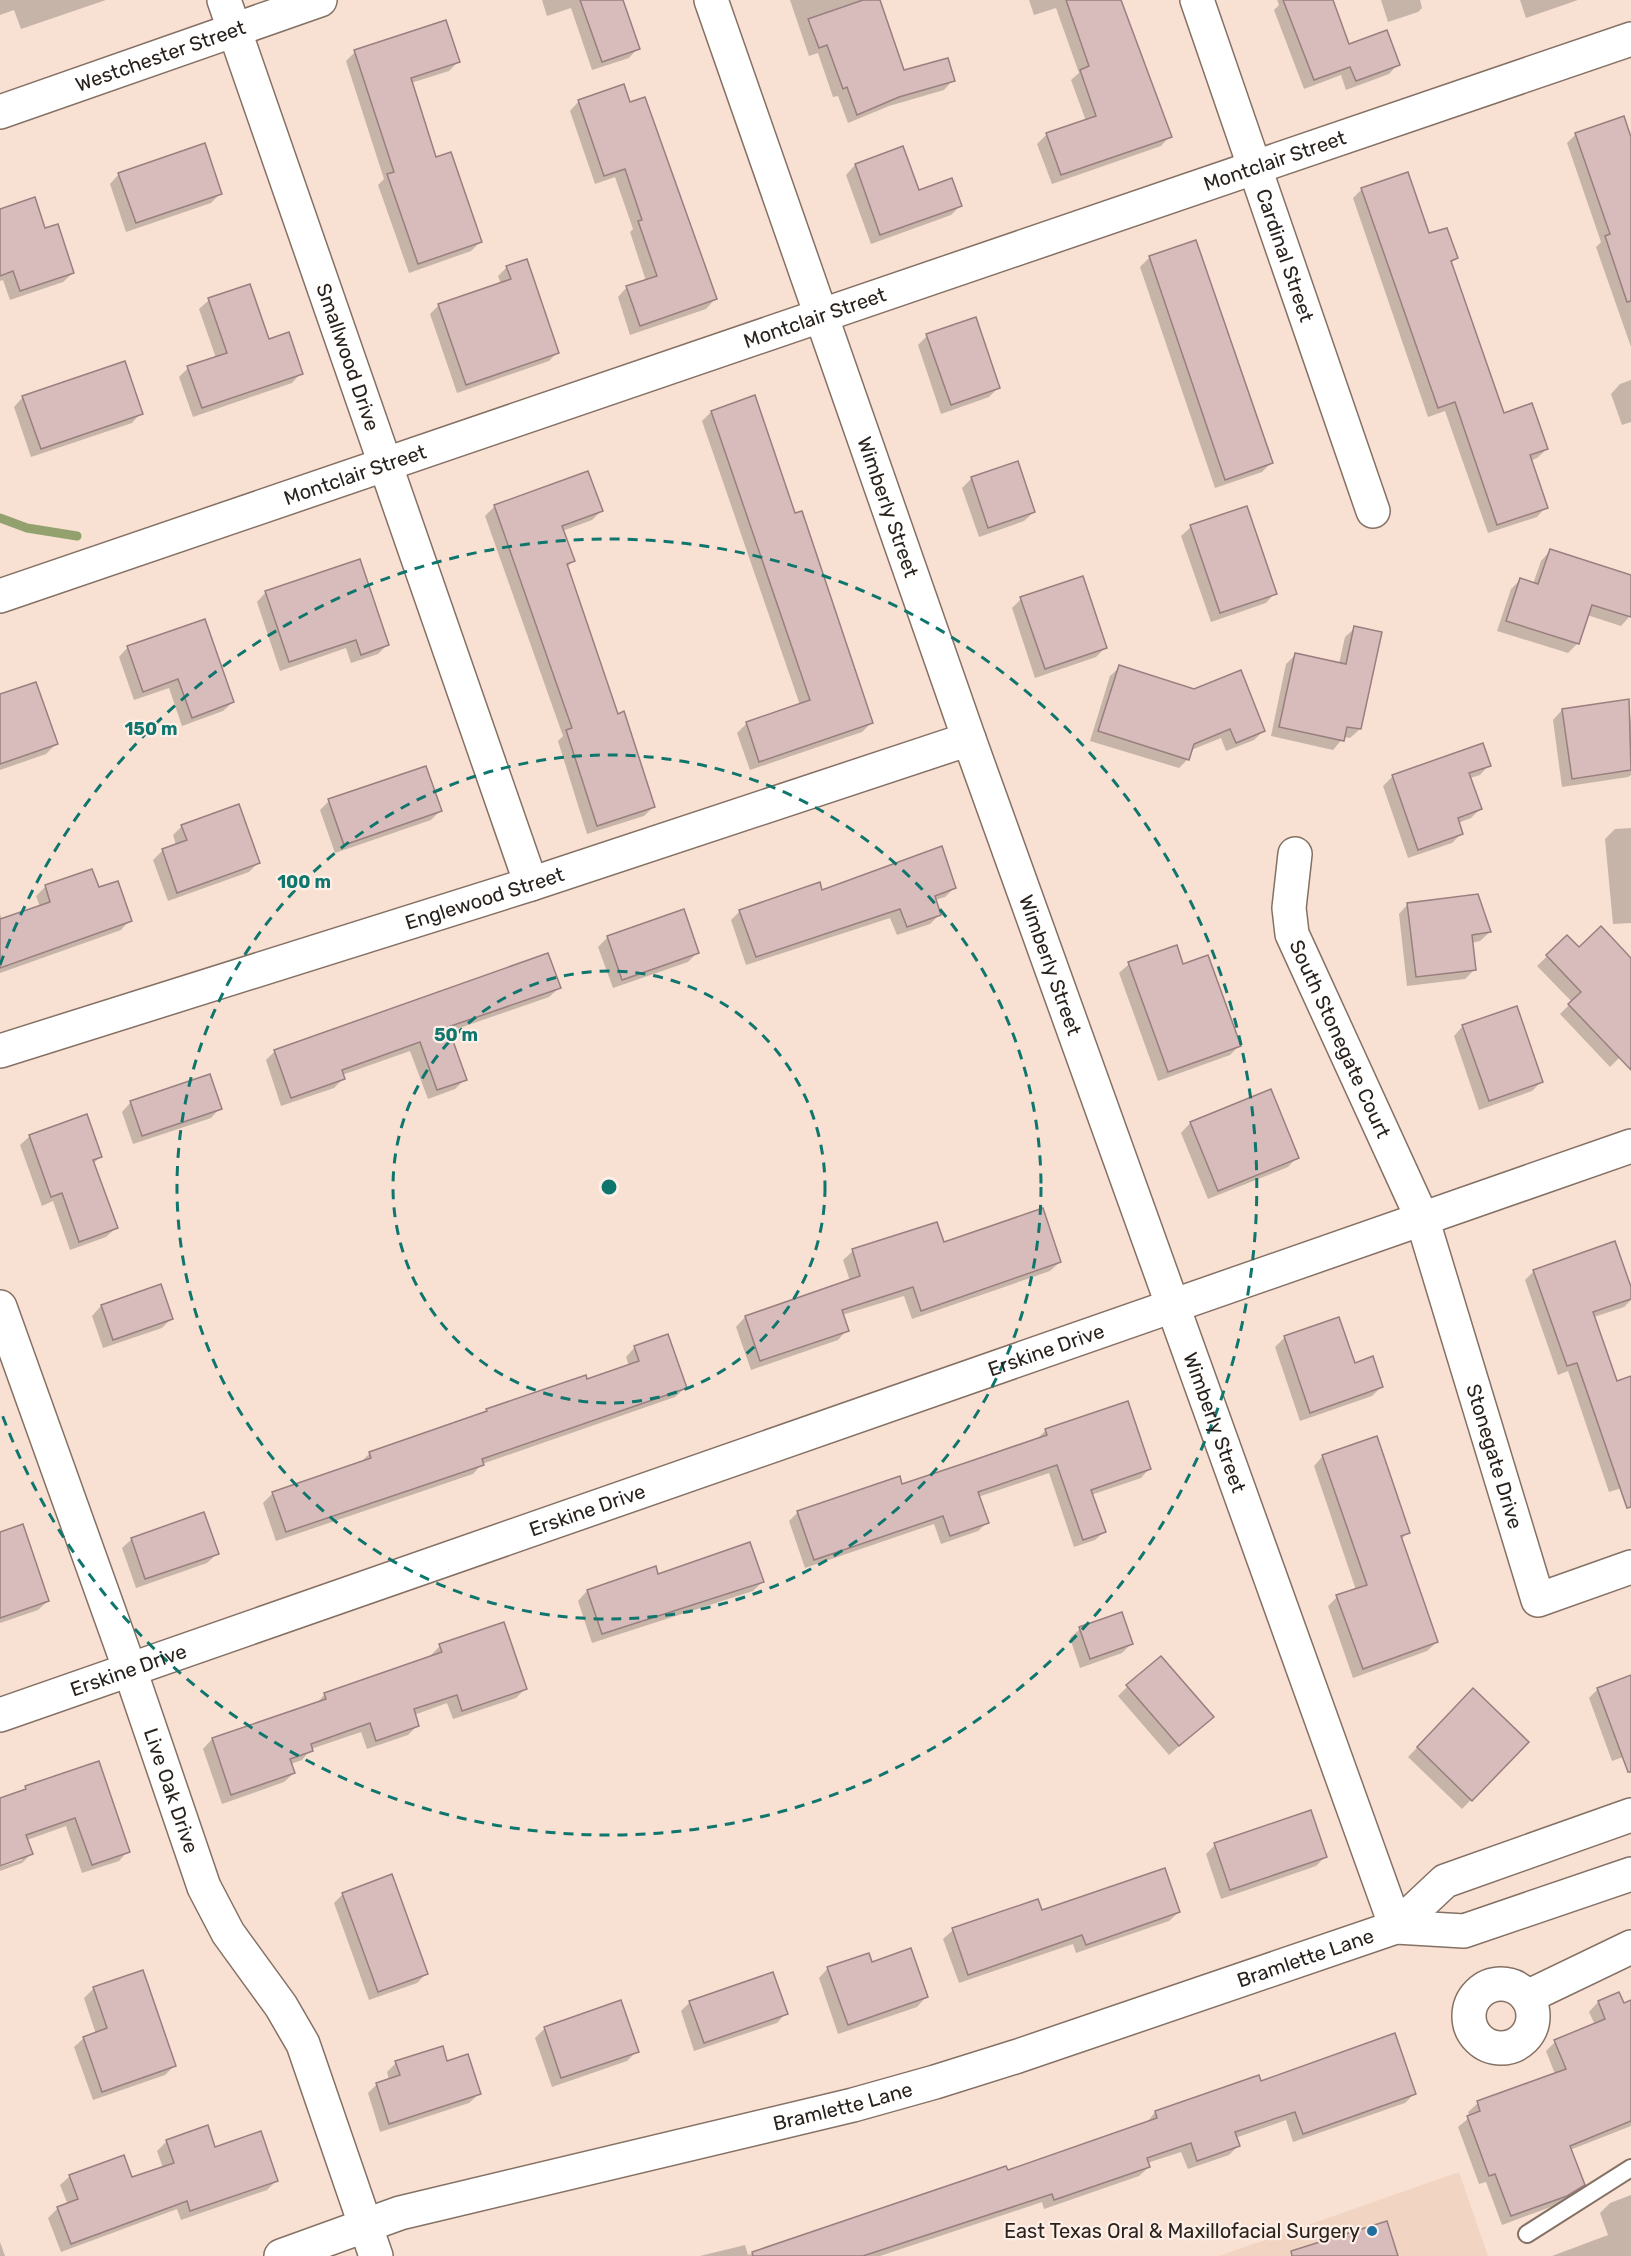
<svg xmlns="http://www.w3.org/2000/svg" width="1631" height="2256" viewBox="0 0 1631 2256" font-family="Rubik,sans-serif">
  <style>
    .built { fill: #f1d4c1 }
    .shadow { fill: #0003 }
    .lines { fill: none; stroke-linecap: round; stroke-linejoin: round }
    .stream { stroke: #92a16d; stroke-width: 9 }
    .building { fill: #d8bcbb; stroke: #997f7f; stroke-width: 1.5 }
    .lane-casing { stroke: #857164; stroke-width: 20 }
    .street-casing { stroke: #857164; stroke-width: 36 }
    .lane { stroke: #fff; stroke-width: 16 }
    .street { stroke: #fff; stroke-width: 33 }
    .ring { fill: none; stroke: #0f766e; stroke-width: 3; stroke-dasharray: 10 8 }
    .poi-dot { fill: #1f6ea0; stroke: #fef0e8; stroke-width: 2 }
    .labels { text-anchor: middle; dominant-baseline: central; stroke-width: 4.5; stroke-linejoin: round; paint-order: stroke }
    .street-label { font-size: 20px; fill: #2a221c; stroke: #fef0e8 }
    .poi-label { font-size: 20px; fill: #2a221c; stroke: #fef0e8; text-anchor: end }
    .centre { fill: #0f766e; stroke: #fef0e8; stroke-width: 3 }
    .ring-label { font-size: 18px; text-anchor: middle; font-weight: bold; fill: #0f766e; stroke: #fef0e8; stroke-width: 4.5; stroke-linejoin: round; paint-order: stroke }
  </style>
  <rect width="100%" height="100%" fill="#f8e1d3"/>
  <!-- built -->
  <polygon class="built" points="1459,2172 1488,2256 1219,2256"/>
  <!-- shadow -->
  <g class="shadow">
    <polygon points="0,0 106,0 21,29 14,10 0,15"/>
    <polygon points="542,0 622,0 638,48 629,58 592,70 571,8 547,16"/>
    <polygon points="790,0 878,0 903,72 953,80 944,90 889,106 848,123 838,96 833,97 818,53 809,56"/>
    <polygon points="1029,0 1120,0 1170,136 1161,146 1052,184 1037,144 1047,134 1086,121 1071,80 1079,73 1056,8 1034,15"/>
    <polygon points="1277,0 1332,0 1348,46 1398,64 1389,74 1346,90 1341,75 1304,89 1274,10 1279,5"/>
    <polygon points="1381,0 1420,0 1422,8 1418,12 1388,22"/>
    <polygon points="1520,0 1578,0 1526,18"/>
    <polygon points="355,52 458,62 449,71 411,83 435,159 480,242 471,251 409,273 378,185 384,179 346,61"/>
    <polygon points="579,101 715,299 706,309 630,335 618,297 627,287 646,281 630,232 633,229 615,177 595,184 570,111"/>
    <polygon points="1576,134 1631,142 1631,347 1596,247 1601,242 1567,143"/>
    <polygon points="902,148 918,192 960,206 951,215 871,244 846,175 855,165"/>
    <polygon points="119,174 221,193 211,203 126,232 110,184"/>
    <polygon points="1362,189 1456,258 1451,263 1503,415 1547,449 1537,458 1530,461 1546,507 1537,517 1488,533 1445,411 1428,417 1353,198"/>
    <polygon points="0,210 44,230 73,273 63,282 10,300 3,280 0,281"/>
    <polygon points="1150,257 1271,463 1262,472 1215,488 1140,267"/>
    <polygon points="507,267 558,352 549,361 457,393 430,314 439,305 501,284 498,276"/>
    <polygon points="209,300 268,341 301,373 292,383 193,417 179,377 188,368 216,358 199,309"/>
    <polygon points="927,336 998,388 989,397 941,414 918,345"/>
    <polygon points="1631,380 1631,422 1622,425 1611,394 1620,384"/>
    <polygon points="23,397 141,413 132,423 31,457 14,407"/>
    <polygon points="711,412 872,722 862,732 750,770 737,733 747,723 800,705 702,421"/>
    <polygon points="1017,463 1034,512 1024,521 979,537 962,488 971,479"/>
    <polygon points="495,506 601,511 592,520 562,531 573,561 566,568 617,715 653,807 644,816 587,834 558,741 563,736 485,516"/>
    <polygon points="1191,527 1275,593 1266,603 1211,622 1181,536"/>
    <polygon points="1550,551 1631,577 1630,616 1621,626 1587,615 1578,643 1568,653 1497,631 1511,589 1520,580 1533,584 1541,561"/>
    <polygon points="266,592 387,645 378,654 351,663 346,648 280,671 257,602"/>
    <polygon points="1021,599 1106,647 1096,657 1035,678 1012,608"/>
    <polygon points="1355,628 1360,729 1350,738 1344,737 1333,750 1271,736 1286,664 1295,655 1339,664 1345,637"/>
    <polygon points="128,647 233,702 223,711 182,726 169,688 134,700 119,657"/>
    <polygon points="1120,667 1264,730 1254,740 1226,751 1221,738 1191,750 1188,759 1179,768 1090,741 1110,676"/>
    <polygon points="0,696 56,744 46,754 0,770"/>
    <polygon points="1628,701 1631,722 1631,775 1628,777 1562,787 1553,720 1562,710"/>
    <polygon points="1489,765 1480,775 1470,778 1480,809 1471,818 1458,823 1461,834 1452,843 1408,858 1383,786 1393,776"/>
    <polygon points="329,801 440,811 431,820 335,853 320,810"/>
    <polygon points="182,826 258,863 249,872 168,901 153,860 163,850 176,845 173,835"/>
    <polygon points="1631,828 1631,923 1613,924 1605,839 1615,829"/>
    <polygon points="91,871 98,889 130,920 121,930 0,973 0,914 2,920 40,907 36,896 45,887"/>
    <polygon points="955,887 945,897 935,900 940,914 930,924 897,935 890,918 746,965 731,920 740,911 821,892"/>
    <polygon points="1408,904 1490,932 1480,941 1471,943 1474,970 1465,979 1407,986 1399,914"/>
    <polygon points="608,937 697,953 688,962 613,988 598,947"/>
    <polygon points="1567,937 1579,949 1631,960 1631,1046 1610,1067 1560,1014 1572,1002 1537,966"/>
    <polygon points="1129,964 1182,965 1239,1046 1230,1055 1158,1081 1119,973"/>
    <polygon points="559,988 549,997 448,1032 465,1079 455,1089 428,1099 410,1051 342,1075 344,1078 334,1088 281,1106 266,1060 275,1051"/>
    <polygon points="1463,1026 1541,1082 1532,1091 1479,1110 1454,1036"/>
    <polygon points="1270,1091 1297,1157 1288,1167 1208,1199 1181,1133 1190,1123"/>
    <polygon points="131,1102 220,1108 211,1118 133,1144 122,1112"/>
    <polygon points="30,1136 100,1157 93,1164 116,1228 106,1237 70,1250 53,1201 42,1206 20,1145"/>
    <polygon points="943,1244 1060,1262 1050,1271 912,1319 904,1296 842,1315 847,1330 838,1340 751,1370 736,1327 745,1317 850,1281 843,1260 853,1251"/>
    <polygon points="1534,1271 1631,1291 1631,1300 1624,1307 1594,1317 1616,1383 1631,1378 1631,1485 1609,1492 1568,1371 1558,1375 1525,1280"/>
    <polygon points="101,1306 172,1318 162,1328 103,1348 92,1316"/>
    <polygon points="1338,1319 1354,1364 1381,1387 1372,1396 1300,1421 1275,1347 1284,1338"/>
    <polygon points="635,1347 685,1388 675,1397 482,1464 473,1474 276,1541 263,1503 273,1493 360,1463 370,1453 483,1414 487,1410 629,1366 626,1357"/>
    <polygon points="1046,1430 1149,1469 1141,1478 1091,1495 1104,1532 1095,1540 1074,1547 1049,1473 978,1497 987,1523 978,1531 941,1544 934,1524 805,1568 789,1521 798,1512 902,1486 1037,1439"/>
    <polygon points="1323,1456 1408,1532 1401,1540 1437,1642 1427,1651 1353,1678 1328,1606 1337,1597 1356,1590 1314,1466"/>
    <polygon points="0,1534 48,1601 38,1610 0,1623"/>
    <polygon points="132,1539 217,1554 207,1563 136,1588 122,1548"/>
    <polygon points="655,1568 657,1575 762,1582 753,1591 592,1643 578,1601 587,1591"/>
    <polygon points="1080,1629 1131,1644 1122,1653 1080,1668 1070,1638"/>
    <polygon points="440,1646 526,1688 516,1698 453,1719 447,1703 414,1715 418,1725 408,1735 367,1749 361,1732 311,1749 302,1760 291,1764 294,1773 284,1782 222,1804 203,1749 212,1739 316,1704 325,1694 432,1658 431,1655"/>
    <polygon points="1631,1677 1631,1754 1612,1761 1589,1698 1598,1689"/>
    <polygon points="1127,1687 1202,1726 1169,1755 1118,1696"/>
    <polygon points="1473,1690 1527,1742 1462,1809 1408,1757"/>
    <polygon points="54,1781 128,1851 119,1861 82,1873 66,1826 27,1840 31,1854 22,1863 0,1871 0,1867 22,1860 22,1856 0,1864 0,1800"/>
    <polygon points="1215,1845 1325,1857 1316,1866 1221,1899 1206,1854"/>
    <polygon points="343,1894 426,1974 417,1983 369,2000 334,1903"/>
    <polygon points="1041,1912 1179,1912 1169,1921 1076,1953 1073,1944 959,1983 943,1939 953,1930"/>
    <polygon points="828,1968 926,1997 917,2007 838,2034 819,1978"/>
    <polygon points="142,1972 174,2066 165,2075 93,2100 74,2047 84,2038 96,2034 84,1998 93,1989"/>
    <polygon points="1618,1994 1623,2005 1631,2002 1631,2126 1570,2150 1583,2185 1573,2194 1556,2205 1502,2225 1486,2182 1479,2184 1458,2127 1470,2117 1468,2112 1478,2103 1555,2074 1546,2051 1555,2042 1595,2025 1589,2012 1598,2002"/>
    <polygon points="690,2002 786,2013 777,2023 694,2051 681,2011"/>
    <polygon points="545,2028 637,2051 627,2061 552,2087 535,2038"/>
    <polygon points="396,2063 446,2063 479,2094 469,2103 380,2132 368,2093 377,2084 389,2080 387,2072"/>
    <polygon points="1258,2077 1260,2083 1415,2093 1405,2103 1293,2142 1286,2120 1235,2138 1238,2146 1229,2155 1188,2169 1181,2152 1147,2163 1149,2167 1139,2176 1044,2209 1042,2202 880,2256 700,2256 745,2245 748,2255 1005,2168 1007,2172 1146,2124 1155,2112"/>
    <polygon points="167,2141 214,2149 276,2181 267,2190 181,2220 177,2209 61,2252 48,2218 58,2208 68,2205 60,2185 70,2176 132,2179 163,2168 157,2151"/>
    <polygon points="1631,2195 1631,2256 1552,2256 1608,2235 1600,2213 1610,2203"/>
    <polygon points="0,2242 5,2256 0,2256"/>
  </g>
  <g class="lines">
    <!-- stream -->
    <polyline class="stream" points="0,518 27,528 77,536"/>
  </g>
  <!-- building -->
  <g class="building">
    <polygon points="580,0 623,0 640,49 602,62"/>
    <polygon points="863,0 880,0 904,70 948,58 955,81 899,97 857,115 847,87 843,89 827,45 819,48 808,19"/>
    <polygon points="1066,0 1121,0 1172,137 1061,175 1046,133 1096,116 1080,70 1089,66"/>
    <polygon points="1283,0 1333,0 1349,44 1387,30 1400,65 1356,81 1350,67 1314,80"/>
    <polygon points="446,20 460,62 411,78 436,157 451,152 482,242 418,264 387,174 394,172 354,50"/>
    <polygon points="624,84 630,102 645,97 717,299 640,326 626,286 657,276 638,221 642,220 625,169 604,176 578,100"/>
    <polygon points="1624,116 1631,137 1631,301 1627,302 1605,236 1610,234 1575,133"/>
    <polygon points="205,143 222,194 136,223 118,173"/>
    <polygon points="903,146 919,190 952,178 962,206 880,235 855,164"/>
    <polygon points="1408,172 1429,233 1447,228 1458,258 1451,261 1504,413 1532,403 1548,449 1530,455 1548,508 1497,525 1455,402 1438,408 1361,188"/>
    <polygon points="35,197 45,228 58,224 74,273 20,291 13,271 0,276 0,209"/>
    <polygon points="1196,240 1273,463 1225,480 1149,256"/>
    <polygon points="527,259 559,353 466,385 438,304 511,279 506,266"/>
    <polygon points="250,284 269,339 289,332 303,374 202,408 187,366 227,353 208,298"/>
    <polygon points="976,317 1000,388 951,405 926,334"/>
    <polygon points="125,361 143,414 41,449 22,396"/>
    <polygon points="755,395 795,513 802,511 873,723 759,762 746,722 810,700 711,411"/>
    <polygon points="1018,461 1035,512 988,528 971,477"/>
    <polygon points="588,471 603,511 562,526 575,561 567,564 618,714 624,711 655,807 597,826 566,730 572,728 494,505"/>
    <polygon points="1247,506 1277,594 1220,613 1190,525"/>
    <polygon points="1550,549 1631,575 1631,617 1592,605 1579,644 1506,621 1520,578 1538,584"/>
    <polygon points="360,559 389,645 361,655 356,640 289,662 265,591"/>
    <polygon points="1083,576 1107,648 1045,669 1020,597"/>
    <polygon points="205,619 234,702 192,718 178,679 143,692 127,646"/>
    <polygon points="1354,626 1382,632 1361,729 1347,727 1344,741 1279,727 1295,653 1346,664"/>
    <polygon points="1119,665 1194,689 1241,670 1265,731 1236,743 1230,729 1194,744 1189,760 1098,731"/>
    <polygon points="36,682 58,744 0,764 0,694"/>
    <polygon points="1629,699 1631,770 1572,779 1562,709"/>
    <polygon points="1483,743 1491,766 1469,773 1482,809 1458,818 1463,834 1418,850 1392,775"/>
    <polygon points="426,766 442,811 344,845 328,799"/>
    <polygon points="239,804 260,863 177,893 162,849 187,840 181,825"/>
    <polygon points="942,846 956,888 935,896 941,915 907,927 900,909 756,957 739,910 820,882 822,890"/>
    <polygon points="92,869 99,887 118,881 132,921 0,968 0,919 50,902 45,885"/>
    <polygon points="1478,894 1491,932 1472,935 1476,970 1416,977 1407,903"/>
    <polygon points="684,909 699,953 622,980 607,936"/>
    <polygon points="1601,926 1631,958 1631,1070 1568,1004 1581,992 1546,955 1567,935 1579,947"/>
    <polygon points="1177,945 1183,964 1208,955 1241,1046 1168,1072 1128,962"/>
    <polygon points="548,953 561,988 448,1027 467,1080 437,1090 420,1042 342,1070 345,1079 291,1098 274,1050"/>
    <polygon points="1517,1006 1543,1082 1489,1101 1462,1025"/>
    <polygon points="210,1074 222,1109 142,1136 130,1101"/>
    <polygon points="1271,1089 1299,1158 1218,1191 1190,1122"/>
    <polygon points="87,1114 102,1157 93,1160 118,1228 79,1242 62,1193 51,1197 29,1135"/>
    <polygon points="1043,1208 1061,1262 921,1311 913,1287 842,1310 849,1331 760,1361 745,1316 860,1276 852,1249 937,1222 944,1242"/>
    <polygon points="1615,1241 1631,1287 1631,1299 1593,1312 1617,1381 1631,1376 1631,1507 1627,1508 1577,1363 1567,1366 1533,1270"/>
    <polygon points="161,1284 173,1319 113,1340 101,1305"/>
    <polygon points="1339,1317 1355,1363 1373,1356 1383,1387 1310,1413 1284,1336"/>
    <polygon points="668,1334 687,1388 482,1459 484,1465 286,1532 272,1492 371,1458 369,1452 487,1411 486,1409 586,1375 587,1379 639,1361 634,1346"/>
    <polygon points="1128,1401 1151,1469 1091,1490 1106,1532 1083,1540 1057,1465 978,1492 989,1523 950,1536 943,1516 814,1560 797,1511 900,1476 902,1484 968,1462 1047,1435 1045,1429"/>
    <polygon points="1377,1436 1410,1533 1401,1536 1438,1642 1363,1669 1336,1595 1367,1585 1322,1455"/>
    <polygon points="204,1512 219,1554 145,1579 131,1538"/>
    <polygon points="23,1524 49,1601 0,1618 0,1532"/>
    <polygon points="750,1542 764,1582 602,1634 587,1590 656,1566 658,1574"/>
    <polygon points="1122,1612 1133,1644 1090,1659 1079,1627"/>
    <polygon points="504,1622 527,1689 462,1711 457,1695 414,1709 419,1726 376,1741 370,1723 311,1744 313,1751 290,1759 295,1773 231,1795 212,1738 326,1699 324,1693 442,1652 439,1644"/>
    <polygon points="1161,1656 1214,1717 1179,1746 1126,1685"/>
    <polygon points="1631,1675 1631,1772 1628,1772 1597,1688"/>
    <polygon points="1473,1688 1529,1742 1472,1801 1417,1747"/>
    <polygon points="99,1761 130,1852 92,1865 75,1818 26,1835 33,1854 0,1866 0,1798 26,1789 25,1786"/>
    <polygon points="1311,1810 1327,1857 1230,1890 1214,1843"/>
    <polygon points="1165,1868 1180,1912 1086,1945 1082,1935 968,1975 952,1928 1038,1899 1042,1910"/>
    <polygon points="392,1874 428,1974 378,1992 342,1893"/>
    <polygon points="911,1948 928,1997 848,2025 827,1967 869,1953 872,1962"/>
    <polygon points="143,1970 176,2066 102,2092 83,2037 107,2028 93,1987"/>
    <polygon points="773,1972 788,2014 704,2043 689,2001"/>
    <polygon points="1619,1992 1624,2003 1631,2000 1631,2121 1570,2146 1585,2185 1567,2196 1511,2216 1495,2174 1489,2176 1467,2116 1480,2111 1477,2101 1566,2069 1554,2040 1605,2019 1598,2001"/>
    <polygon points="621,2000 639,2052 561,2078 544,2027"/>
    <polygon points="1395,2033 1416,2094 1303,2134 1295,2112 1235,2132 1240,2146 1197,2161 1191,2143 1147,2158 1150,2167 1054,2200 1052,2194 863,2256 753,2256 752,2252 873,2211 1006,2166 1008,2170 1157,2118 1155,2111 1259,2075 1261,2081"/>
    <polygon points="443,2046 447,2061 468,2054 481,2094 389,2124 376,2083 400,2075 395,2061"/>
    <polygon points="208,2125 215,2147 261,2131 278,2181 190,2211 187,2201 71,2244 57,2207 78,2199 69,2175 124,2155 132,2177 174,2163 166,2140"/>
    <polygon points="1387,2221 1398,2256 1292,2256 1291,2251"/>
  </g>
  <g class="lines">
    <defs>
      <polyline id="lane" points="1527,2234 1631,2168"/>
      <g id="street">
        <path id="s1" d="M224,0L531,884"/>
        <path id="s2" d="M711,0L969,739L1396,1927"/>
        <path id="s3" d="M1197,0L1373,511"/>
        <path id="s4" d="M0,112L320,0"/>
        <path id="s5" d="M0,596L1631,39"/>
        <path id="s6" d="M1295,854L1289,908L1292,934L1422,1218L1538,1600L1631,1567"/>
        <path id="s7" d="M0,1051L531,884L969,739"/>
        <path id="s8" d="M0,1307L130,1670L204,1887L228,1933L281,2006L303,2044L376,2256"/>
        <path id="s9" d="M0,1715L1631,1146"/>
        <polyline points="1396,1927 1445,1881 1631,1815"/>
        <circle cx="1501" cy="2016" r="32"/>
        <polyline points="1527,1997 1631,1947"/>
        <path id="s10" d="M281,2256L400,2213L853,2105L935,2082L1018,2056L1396,1927L1464,1931L1631,1874"/>
      </g>
    </defs>
    <!-- lane casing -->
    <use href="#lane" class="lane-casing"/>
    <!-- street casing -->
    <use href="#street" class="street-casing"/>
    <!-- lane -->
    <use href="#lane" class="lane"/>
    <!-- street -->
    <use href="#street" class="street"/>
  </g>
  <!-- distance rings -->
  <g class="ring">
    <circle cx="609" cy="1187" r="216"/>
    <circle cx="609" cy="1187" r="432"/>
    <path d="M0 965A648 648 0 1 1 0 1409"/>
  </g>
  <!-- markers -->
  <circle class="poi-dot" cx="1372" cy="2231" r="6"/>
  <g class="labels">
    <!-- street labels -->
    <g class="street-label">
      <text stroke="none"><textPath href="#s4" startOffset="170">Westchester Street</textPath></text>
      <text stroke="none"><textPath href="#s5" startOffset="1347">Montclair Street</textPath></text>
      <text stroke="none"><textPath href="#s3" startOffset="270">Cardinal Street</textPath></text>
      <text stroke="none"><textPath href="#s5" startOffset="861">Montclair Street</textPath></text>
      <text stroke="none"><textPath href="#s1" startOffset="378">Smallwood Drive</textPath></text>
      <text stroke="none"><textPath href="#s5" startOffset="375">Montclair Street</textPath></text>
      <text stroke="none"><textPath href="#s2" startOffset="537">Wimberly Street</textPath></text>
      <text stroke="none"><textPath href="#s7" startOffset="508">Englewood Street</textPath></text>
      <text stroke="none"><textPath href="#s2" startOffset="1023">Wimberly Street</textPath></text>
      <text stroke="none"><textPath href="#s6" startOffset="196">South Stonegate Court</textPath></text>
      <text stroke="none"><textPath href="#s9" startOffset="1108">Erskine Drive</textPath></text>
      <text stroke="none"><textPath href="#s2" startOffset="1509">Wimberly Street</textPath></text>
      <text stroke="none"><textPath href="#s6" startOffset="642">Stonegate Drive</textPath></text>
      <text stroke="none"><textPath href="#s9" startOffset="622">Erskine Drive</textPath></text>
      <text stroke="none"><textPath href="#s9" startOffset="136">Erskine Drive</textPath></text>
      <text stroke="none"><textPath href="#s8" startOffset="513">Live Oak Drive</textPath></text>
      <text stroke="none"><textPath href="#s10" startOffset="1068">Bramlette Lane</textPath></text>
      <text stroke="none"><textPath href="#s10" startOffset="582">Bramlette Lane</textPath></text>
    </g>
    <!-- poi labels -->
    <g class="poi-label">
      <text x="1360" y="2231">East Texas Oral &amp; Maxillofacial Surgery</text>
    </g>
  </g>
  <circle cx="609" cy="1187" r="9" class="centre"/>
  <g class="ring-label">
    <text x="151" y="735">150 m</text>
    <text x="304" y="888">100 m</text>
    <text x="456" y="1041">50 m</text>
  </g>
</svg>
